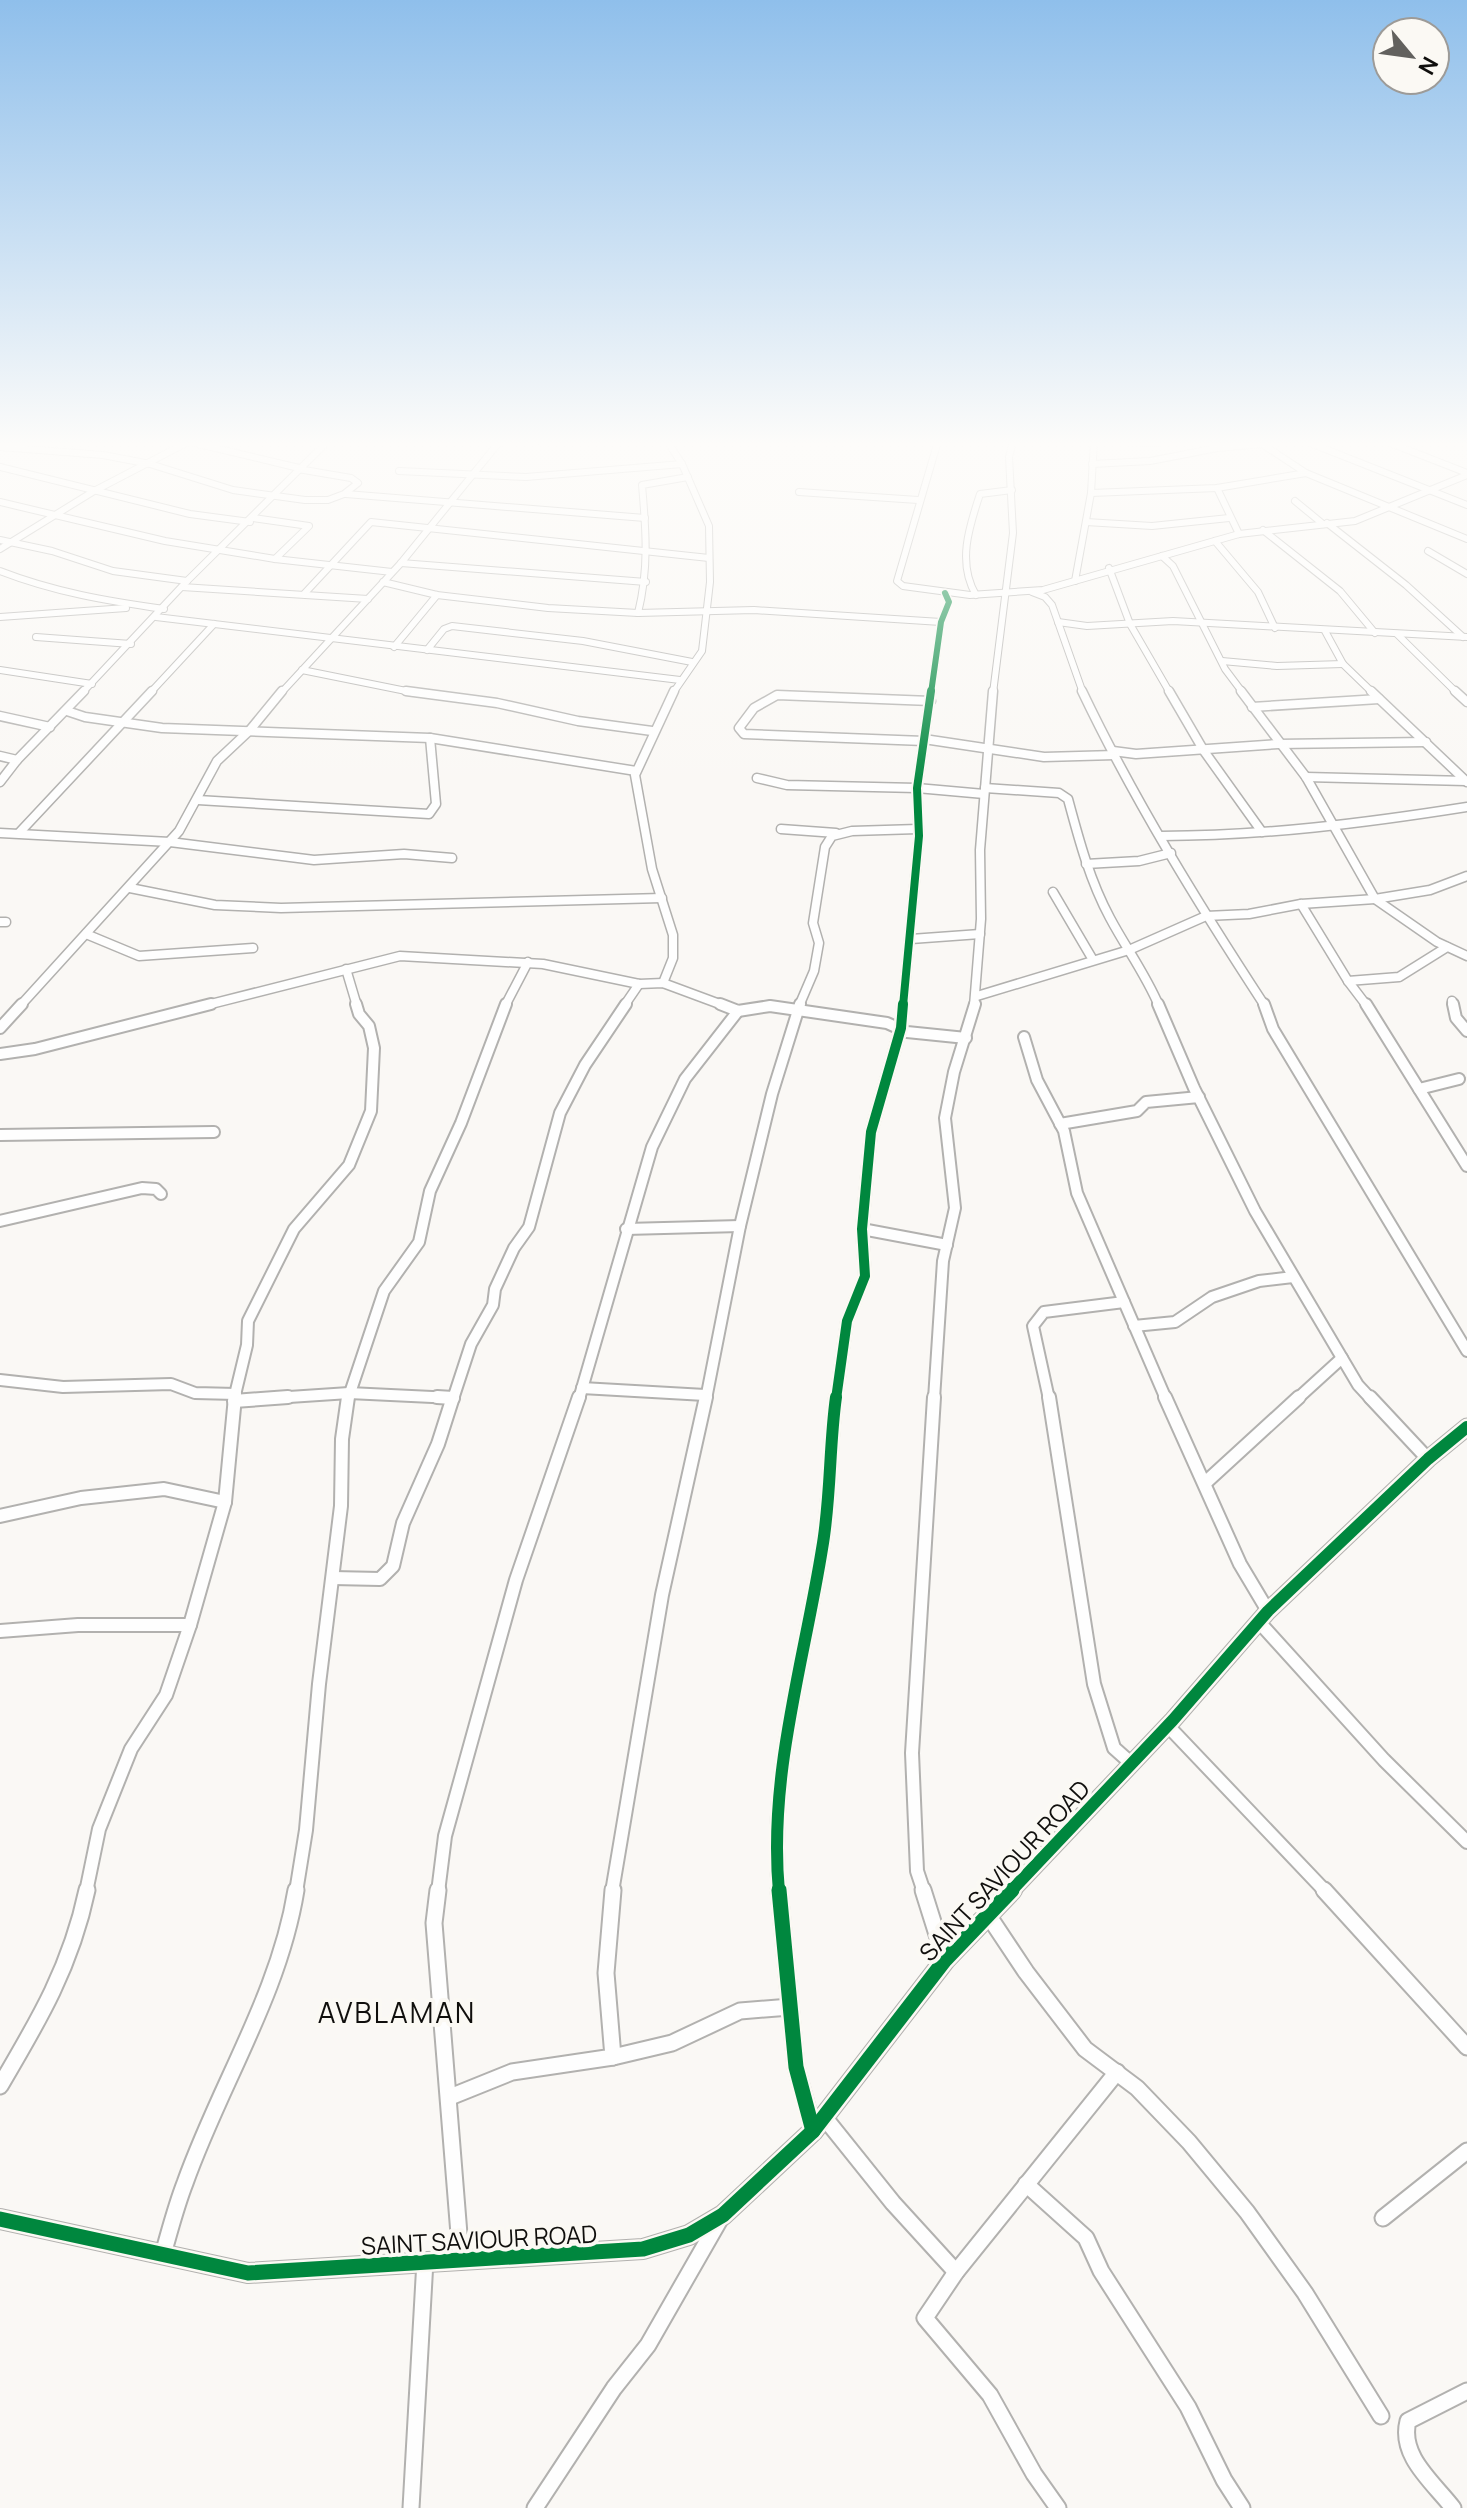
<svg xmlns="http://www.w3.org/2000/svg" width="1467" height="2508" viewBox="0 0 1467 2508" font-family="Manrope,sans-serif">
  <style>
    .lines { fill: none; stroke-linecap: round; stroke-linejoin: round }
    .minor-far4-casing { stroke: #b2b1af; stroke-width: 8 }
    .minor-far3-casing { stroke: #b2b1af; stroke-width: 11 }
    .minor-far2-casing { stroke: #b2b1af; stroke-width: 14 }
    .minor-far1-casing { stroke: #b2b1af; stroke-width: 16 }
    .minor-casing { stroke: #b2b1af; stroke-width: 19 }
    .tertiary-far1-casing { stroke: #b2b1af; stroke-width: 19 }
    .tertiary-casing { stroke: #b2b1af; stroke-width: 22 }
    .minor-far4 { stroke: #fefefe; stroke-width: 6 }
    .minor-far3 { stroke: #fefefe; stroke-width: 8 }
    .minor-far2 { stroke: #fefefe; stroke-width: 10 }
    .minor-far1 { stroke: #fefefe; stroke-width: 12 }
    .minor { stroke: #fefefe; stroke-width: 15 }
    .tertiary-far1 { stroke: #fefefe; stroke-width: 15 }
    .tertiary { stroke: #fefefe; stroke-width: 18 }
    .cycleway-far4-casing { stroke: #fbf9f4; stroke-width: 9 }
    .cycleway-far3-casing { stroke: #fbf9f4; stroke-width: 12 }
    .cycleway-far2-casing { stroke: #fbf9f4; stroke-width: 15 }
    .cycleway-far1-casing { stroke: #fbf9f4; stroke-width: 17 }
    .cycleway-casing { stroke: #fbf9f4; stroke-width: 20 }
    .cycleway-far4 { stroke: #00873e; stroke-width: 6 }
    .cycleway-far3 { stroke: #00873e; stroke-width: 8 }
    .cycleway-far2 { stroke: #00873e; stroke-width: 10 }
    .cycleway-far1 { stroke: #00873e; stroke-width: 12 }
    .cycleway { stroke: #00873e; stroke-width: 15 }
    .labels { text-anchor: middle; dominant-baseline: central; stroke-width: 8; stroke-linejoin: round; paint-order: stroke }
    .near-street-label { font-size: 24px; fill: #100f0d; stroke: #fbf9f4 }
    .near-quarter-label { font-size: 28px; letter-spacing: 2px; fill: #100f0d; stroke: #fbf9f4 }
  </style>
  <rect width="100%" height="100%" fill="#faf8f5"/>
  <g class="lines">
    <defs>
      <g id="minor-far4">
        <polyline points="186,441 299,468"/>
        <polyline points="535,441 668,442"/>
        <polyline points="667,441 682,464 709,526 710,582 702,651 673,693"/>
        <polyline points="938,441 897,581 903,586 970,595 1043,590 1239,534 1355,521 1467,475"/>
        <polyline points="1106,441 1156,443"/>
        <polyline points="1305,441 1467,505"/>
        <polyline points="1385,441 1467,473"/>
        <polyline points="1464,441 1467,442"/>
        <polyline points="0,447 103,455 150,464 233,490 305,500 328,500 344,494 358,483 351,478 298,469"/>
        <polyline points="1092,464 1150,461 1217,448 1262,444 1306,473 1467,539"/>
        <polyline points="0,467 190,514 250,522"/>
        <polyline points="399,471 526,477 682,464"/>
        <polyline points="1217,488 1239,534"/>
        <polyline points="799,492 918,500"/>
        <polyline points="1091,493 1217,488 1306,473"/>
        <polyline points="346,494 645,518"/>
        <polyline points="1295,501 1323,524"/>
        <polyline points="0,502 165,541 275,559 392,572"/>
        <polyline points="253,518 309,526 275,559"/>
        <polyline points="1086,522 1152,526 1229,518"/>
        <polyline points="1327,523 1406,585 1463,637"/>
        <polyline points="1263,530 1340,591 1375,633"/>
        <polyline points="0,540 52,551 113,571 187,581"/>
        <polyline points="1215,541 1258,592 1275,628"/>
        <polyline points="0,549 94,491 190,441"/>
        <polyline points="1428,551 1467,574"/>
        <polyline points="1162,556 1173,566 1225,669 1243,693"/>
        <polyline points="401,563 646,582"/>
        <polyline points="1109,568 1130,624 1170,693"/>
        <path d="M0,571C54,592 107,601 164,609"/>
        <polyline points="1075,581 1091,493 1094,441"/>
        <polyline points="383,582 437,595 548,608 638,613 754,610 941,622"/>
        <polyline points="182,587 368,599"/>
        <polyline points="1032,592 1045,597 1052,605 1083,693"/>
        <polyline points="304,594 371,522 709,558"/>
        <path d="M976,595C957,563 969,527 980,494L1012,490"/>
        <path d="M638,613C649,569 646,530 642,485L688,477"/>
        <polyline points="0,617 126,608"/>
        <polyline points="156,617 680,680"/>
        <polyline points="1058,622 1087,626 1173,621 1467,637"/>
        <polyline points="1325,631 1343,664 1373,693"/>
        <polyline points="1397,634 1457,693"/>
        <polyline points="36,637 131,644"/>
        <polyline points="394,647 437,595"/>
        <polyline points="427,650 444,629 452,626 583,641 692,662"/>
        <polyline points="1222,661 1277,666 1343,664"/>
        <polyline points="0,670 92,684"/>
        <polyline points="302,670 416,693"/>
        <polyline points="82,693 187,581 328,441"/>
        <polyline points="150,693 214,624"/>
        <polyline points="281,693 401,563 500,441"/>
        <polyline points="931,693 941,622 949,602 945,593"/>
        <polyline points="993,693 1013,533 1009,457 1013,441"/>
      </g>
      <g id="minor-far3">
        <polyline points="406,691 497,703 578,721 652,731"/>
        <path d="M1082,691C1134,800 1199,905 1265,1006"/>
        <polyline points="1169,691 1204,751 1262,832"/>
        <polyline points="1241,691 1306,777 1375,899 1437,942 1467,956"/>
        <polyline points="1371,691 1467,782"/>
        <polyline points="1455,691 1467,702"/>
        <polyline points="1252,707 1379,699"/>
        <polyline points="67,711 85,717 162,728 430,738 636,771"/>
        <polyline points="0,716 50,727"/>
        <polyline points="924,739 1044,757 1115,755"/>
        <polyline points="924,741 744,734 739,728 754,708 777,695 931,701"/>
        <polyline points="1113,751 1136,754 1278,744 1426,742"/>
        <polyline points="0,756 17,760"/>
        <polyline points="1306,777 1466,781"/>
        <polyline points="757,778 787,785 917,788 984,794"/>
        <polyline points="0,782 17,760 84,691"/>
        <path d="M985,788L1059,793L1068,799C1079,840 1090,881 1110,918C1126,948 1146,975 1159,1006"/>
        <polyline points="198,800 429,814 436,804 430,738"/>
        <polyline points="781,829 836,833"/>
        <polyline points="0,833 170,842 314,860 404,854 452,858"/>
        <polyline points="19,833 152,691"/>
        <path d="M1161,836C1263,836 1366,823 1467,807"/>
        <polyline points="1086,864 1139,861 1171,853"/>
        <polyline points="130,888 215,905 281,908 662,898"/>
        <polyline points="1053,892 1093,960"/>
        <polyline points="1301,904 1348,981 1367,1006"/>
        <polyline points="0,922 6,922"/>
        <polyline points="86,934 139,956 253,948"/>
        <polyline points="911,939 980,934"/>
        <polyline points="346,969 357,1006"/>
        <polyline points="1348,981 1399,977 1447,947"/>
        <polyline points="663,983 673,958 673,935 652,869 635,775 674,691"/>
        <polyline points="977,996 1129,950 1206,916 1249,914 1301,904 1375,899 1430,890 1467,876"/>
        <polyline points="1452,1001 1453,1006"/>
        <polyline points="20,1006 179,831 217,761 250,730 282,691"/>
        <polyline points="203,1006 400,956 543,964 639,984 663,983 725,1006"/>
        <polyline points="505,1006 528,962"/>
        <polyline points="624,1006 639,984"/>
        <polyline points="769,1006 772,1006"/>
        <polyline points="799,1006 814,971 819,943 813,923 825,847 832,836 852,831 918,829"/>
        <polyline points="903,1006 919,836 917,788 931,691"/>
        <polyline points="974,1006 981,919 980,850 993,691"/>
      </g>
      <g id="minor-far2">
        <polyline points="720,1004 738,1011 770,1006 887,1023 907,1032 966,1038"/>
        <polyline points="1158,1004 1194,1088 1255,1211 1358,1385 1371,1399"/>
        <polyline points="1264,1004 1273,1029 1467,1351"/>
        <polyline points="1366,1004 1467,1166"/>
        <polyline points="1453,1004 1456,1018 1467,1031"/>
        <polyline points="0,1028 22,1004"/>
        <polyline points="1024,1037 1037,1080 1064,1131 1077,1193 1166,1399"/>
        <polyline points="0,1054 35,1049 211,1004"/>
        <polyline points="1419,1089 1459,1079"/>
        <polyline points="1060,1124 1137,1111 1146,1102 1199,1097"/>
        <polyline points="0,1135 214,1132"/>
        <polyline points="0,1221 142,1188 156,1189 161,1194"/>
        <polyline points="626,1229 740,1226"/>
        <polyline points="862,1229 947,1245"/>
        <polyline points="1134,1326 1175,1322 1212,1297 1259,1281 1293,1277"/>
        <polyline points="0,1380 63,1387 171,1384 195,1393 236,1394"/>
        <polyline points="582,1388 705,1395"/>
        <polyline points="234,1399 247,1345 248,1321 294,1229 349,1165 371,1111 374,1048 369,1026 359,1014 356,1004"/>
        <polyline points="259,1399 349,1393 453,1398"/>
        <polyline points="348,1399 384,1291 419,1242 430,1191 461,1123 506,1004"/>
        <polyline points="453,1399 471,1344 493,1305 495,1289 514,1248 529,1227 560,1113 585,1065 626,1004"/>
        <polyline points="579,1399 652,1147 685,1079 738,1011"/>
        <polyline points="706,1399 740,1226 772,1094 800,1004"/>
        <polyline points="836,1399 847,1321 865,1276 862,1229 871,1132 901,1028 903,1004"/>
        <polyline points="934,1399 943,1261 955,1208 945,1118 954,1072 975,1004"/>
        <polyline points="1049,1399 1033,1326 1044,1312 1124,1302"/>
        <polyline points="1297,1399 1342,1358"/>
      </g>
      <g id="minor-far1">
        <polyline points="437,1397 453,1398"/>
        <polyline points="1049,1397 1094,1684 1114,1748 1132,1764"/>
        <polyline points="1165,1397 1240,1564 1268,1611"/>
        <polyline points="1370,1397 1428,1459"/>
        <polyline points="234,1401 288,1397"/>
        <polyline points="1205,1483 1299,1397"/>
        <polyline points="0,1516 81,1498 164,1489 225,1502"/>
        <polyline points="333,1578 380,1579 393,1566 403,1523 438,1444 453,1397"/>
        <polyline points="1259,1622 1384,1760 1467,1842"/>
        <polyline points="0,1631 78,1625 190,1625"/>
        <polyline points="1168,1726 1326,1892"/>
        <polyline points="86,1892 99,1829 131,1749 166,1695 190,1625 225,1502 235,1397"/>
        <polyline points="296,1892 306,1830 319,1684 341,1506 342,1439 348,1397"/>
        <polyline points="438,1892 445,1836 516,1580 579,1397"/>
        <polyline points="612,1892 662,1595 706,1397"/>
        <path d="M779,1892C768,1776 804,1662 822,1549C831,1499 829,1447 836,1397"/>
        <polyline points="924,1892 917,1871 912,1753 934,1397"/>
      </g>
      <g id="minor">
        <polyline points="438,1890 434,1923 461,2259"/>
        <polyline points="779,1890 796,2067 813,2129"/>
        <polyline points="923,1890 945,1960"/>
        <polyline points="1324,1890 1467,2047"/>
        <polyline points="988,1915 1026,1972 1085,2049 1137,2088 1189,2142 1247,2212 1305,2293 1381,2416"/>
        <polyline points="613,2057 672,2043 740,2011 790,2007"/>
        <path d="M0,2086C39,2020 71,1966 87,1890"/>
        <polyline points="450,2097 512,2072 613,2057 606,1973 613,1890"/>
        <polyline points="824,2117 893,2203 956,2272"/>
        <polyline points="1026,2184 1086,2238 1101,2271 1188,2407 1224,2480 1242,2508"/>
        <polyline points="1383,2218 1467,2151"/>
        <path d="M163,2254C170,2230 176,2206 185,2183C220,2084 279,1995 296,1890"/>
        <polyline points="411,2508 425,2261"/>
        <polyline points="535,2508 614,2388 648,2345 719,2221"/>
        <polyline points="1058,2508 1034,2474 990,2395 925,2318 956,2272 1117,2072"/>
        <path d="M1453,2508C1433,2482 1399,2456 1408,2421L1467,2391"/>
      </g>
      <polyline id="tertiary-far1" points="1010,1892 1173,1720 1268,1611 1428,1459 1467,1427"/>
      <polyline id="tertiary" points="0,2219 248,2273 643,2249 689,2235 723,2215 813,2131 945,1960 1012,1890"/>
    </defs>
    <!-- minor-far4 casing -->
    <use href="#minor-far4" class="minor-far4-casing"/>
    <!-- minor-far3 casing -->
    <use href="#minor-far3" class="minor-far3-casing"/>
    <!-- minor-far2 casing -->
    <use href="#minor-far2" class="minor-far2-casing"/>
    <!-- minor-far1 casing -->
    <use href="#minor-far1" class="minor-far1-casing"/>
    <!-- minor casing -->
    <use href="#minor" class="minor-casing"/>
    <!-- tertiary-far1 casing -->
    <use href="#tertiary-far1" class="tertiary-far1-casing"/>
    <!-- tertiary casing -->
    <use href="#tertiary" class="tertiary-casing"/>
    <!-- minor-far4 -->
    <use href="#minor-far4" class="minor-far4"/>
    <!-- minor-far3 -->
    <use href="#minor-far3" class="minor-far3"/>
    <!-- minor-far2 -->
    <use href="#minor-far2" class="minor-far2"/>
    <!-- minor-far1 -->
    <use href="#minor-far1" class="minor-far1"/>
    <!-- minor -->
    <use href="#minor" class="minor"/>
    <!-- tertiary-far1 -->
    <use href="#tertiary-far1" class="tertiary-far1"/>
    <!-- tertiary -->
    <use href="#tertiary" class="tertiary"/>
    <defs>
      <polyline id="cycleway-far4" points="931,693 941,622 949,602 945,593"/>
      <polyline id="cycleway-far3" points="903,1006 919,836 917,788 931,691"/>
      <polyline id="cycleway-far2" points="836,1399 847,1321 865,1276 862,1229 871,1132 901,1028 903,1004"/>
      <g id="cycleway-far1">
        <path d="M779,1892C768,1776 804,1662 822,1549C831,1499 829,1447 836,1397"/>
        <polyline points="1010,1892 1173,1720 1268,1611 1428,1459 1467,1427"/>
      </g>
      <g id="cycleway">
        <polyline points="779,1890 796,2067 813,2131"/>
        <polyline points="0,2219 248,2273 643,2249 689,2235 723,2215 813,2131 945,1960 1012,1890"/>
      </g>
    </defs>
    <!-- cycleway-far4 casing -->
    <use href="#cycleway-far4" class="cycleway-far4-casing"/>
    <!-- cycleway-far3 casing -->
    <use href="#cycleway-far3" class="cycleway-far3-casing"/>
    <!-- cycleway-far2 casing -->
    <use href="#cycleway-far2" class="cycleway-far2-casing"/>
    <!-- cycleway-far1 casing -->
    <use href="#cycleway-far1" class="cycleway-far1-casing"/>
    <!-- cycleway casing -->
    <use href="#cycleway" class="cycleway-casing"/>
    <!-- cycleway-far4 -->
    <use href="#cycleway-far4" class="cycleway-far4"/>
    <!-- cycleway-far3 -->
    <use href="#cycleway-far3" class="cycleway-far3"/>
    <!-- cycleway-far2 -->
    <use href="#cycleway-far2" class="cycleway-far2"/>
    <!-- cycleway-far1 -->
    <use href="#cycleway-far1" class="cycleway-far1"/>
    <!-- cycleway -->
    <use href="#cycleway" class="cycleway"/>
  </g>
  <!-- sky -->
  <linearGradient id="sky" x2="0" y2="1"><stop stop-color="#8fbfeb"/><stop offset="0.56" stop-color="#fdfcfa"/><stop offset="1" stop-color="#fdfcfa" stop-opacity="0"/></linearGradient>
  <rect width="1467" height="793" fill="url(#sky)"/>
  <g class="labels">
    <!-- near-street labels -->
    <g class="near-street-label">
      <text transform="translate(1004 1870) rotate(-47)">SAINT SAVIOUR ROAD</text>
      <text transform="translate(479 2239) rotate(-3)">SAINT SAVIOUR ROAD</text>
    </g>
    <!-- near-quarter labels -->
    <g class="near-quarter-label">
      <text x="397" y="2012">AVBLAMAN</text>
    </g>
  </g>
  <!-- north arrow -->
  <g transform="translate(1411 56) rotate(119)"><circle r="38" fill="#fbf9f4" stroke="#9d9b98" stroke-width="2"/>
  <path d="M0-6L14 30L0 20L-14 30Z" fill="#62615e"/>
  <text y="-12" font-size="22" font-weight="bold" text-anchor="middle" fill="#100f0d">N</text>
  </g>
</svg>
